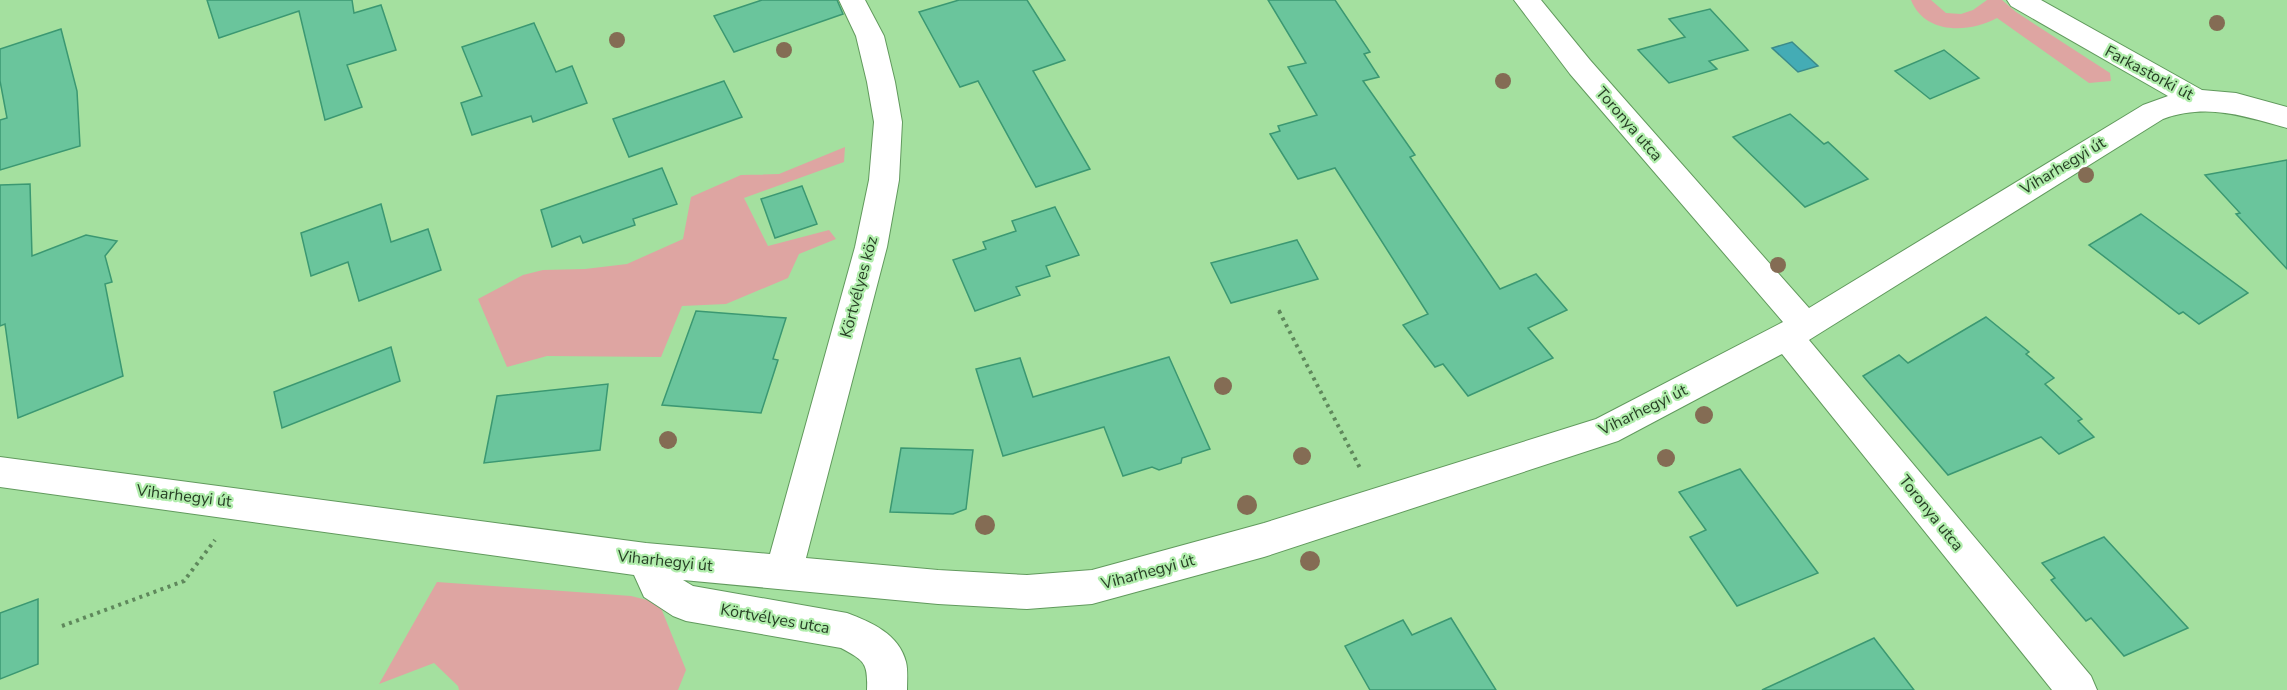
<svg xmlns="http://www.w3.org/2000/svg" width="2287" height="690" viewBox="0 0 2287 690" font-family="'Nunito Sans',sans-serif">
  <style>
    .green { fill: #dea5a2 }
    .water { fill: #44acb5; stroke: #3b8b8a; stroke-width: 1.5 }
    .building { fill: #6ac59c; stroke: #3b9872; stroke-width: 1.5 }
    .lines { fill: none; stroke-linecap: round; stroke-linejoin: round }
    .minor-casing { stroke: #619a5d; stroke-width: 2 }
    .path-far1 { stroke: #5f885c; stroke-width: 3; stroke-dasharray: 3 4; stroke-linecap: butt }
    .path { stroke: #5f885c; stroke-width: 4; stroke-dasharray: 3 4.5; stroke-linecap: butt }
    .minor { fill: #fff; fill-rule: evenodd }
    .tree { fill: #846c54 }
    .labels { text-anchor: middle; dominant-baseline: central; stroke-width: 4.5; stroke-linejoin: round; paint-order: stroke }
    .street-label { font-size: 16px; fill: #273f25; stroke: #b1edac }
  </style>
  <rect width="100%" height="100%" fill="#a4e09f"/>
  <!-- green -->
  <g class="green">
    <path d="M1911,0H1931L1946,13L1961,14L1973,10L1987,0H2002L2016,12L2110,73L2111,81L2089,83L1997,18C1969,33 1925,35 1911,0Z"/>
    <polygon points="845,147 844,162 744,198 768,246 829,230 836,239 799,254 788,278 726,304 682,306 661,357 547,356 507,367 478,299 523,275 543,270 585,269 627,264 683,239 691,197 741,175 779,174"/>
    <polygon points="437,582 631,596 659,603 686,670 678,690 459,690 458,686 434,663 379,684"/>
  </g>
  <!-- water -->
  <polygon class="water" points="1792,42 1818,66 1798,72 1772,48"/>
  <!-- building -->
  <g class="building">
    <polygon points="207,0 352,0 354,13 381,5 396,50 347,65 362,107 325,120 299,11 219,38"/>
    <polygon points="762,0 837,0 843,14 734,52 714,16"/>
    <polygon points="959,0 1027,0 1065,60 1033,71 1090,169 1036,187 978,81 960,87 919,12"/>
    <polygon points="1268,0 1335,0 1370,52 1364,54 1379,77 1363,81 1415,155 1410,157 1500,289 1536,274 1567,310 1528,328 1553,358 1468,396 1443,364 1435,367 1403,325 1428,314 1335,168 1298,179 1270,134 1280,131 1278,126 1317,115 1288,67 1306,63"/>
    <polygon points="1710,9 1748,50 1709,61 1717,69 1669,83 1638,50 1685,37 1669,19"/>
    <polygon points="534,23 556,72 572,66 587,103 533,122 531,116 472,135 461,103 482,96 462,47"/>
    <polygon points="61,29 77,91 80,146 0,170 0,120 7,118 0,81 0,49"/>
    <polygon points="1944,50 1979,78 1930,99 1895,71"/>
    <polygon points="724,81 742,117 629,157 613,119"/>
    <polygon points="1790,114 1824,144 1828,142 1868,179 1805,207 1733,137"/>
    <polygon points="2287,160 2287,269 2236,214 2240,213 2205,175"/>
    <polygon points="662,168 677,204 633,219 635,225 583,243 580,236 552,247 541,210"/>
    <polygon points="30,184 32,256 86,235 117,241 105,256 112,282 105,284 123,376 18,418 5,324 0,326 0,185"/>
    <polygon points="802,186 817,224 775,238 761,199"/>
    <polygon points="381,204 391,242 428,229 441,270 359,301 348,262 311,276 301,233"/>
    <polygon points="1055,207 1079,255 1046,266 1050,276 1016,287 1020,295 975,311 953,260 986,249 983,242 1016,231 1012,221"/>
    <polygon points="2141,214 2248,293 2199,324 2183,312 2179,314 2089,245"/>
    <polygon points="1297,240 1318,279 1231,303 1211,263"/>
    <polygon points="696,311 786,318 773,359 778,360 761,413 662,405"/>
    <polygon points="1986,317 2029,352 2026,354 2054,378 2045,384 2082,419 2078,421 2094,437 2059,454 2041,437 1948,475 1863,376 1899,355 1908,363"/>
    <polygon points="391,347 400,381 282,428 274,392"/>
    <polygon points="1169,357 1210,449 1182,458 1181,463 1159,470 1152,467 1123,476 1104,427 1003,456 976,369 1020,358 1033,397"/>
    <polygon points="608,384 600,450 484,463 497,396"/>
    <polygon points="901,448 973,450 966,509 953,514 890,512"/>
    <polygon points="1740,469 1818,573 1737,606 1690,537 1706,530 1679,492"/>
    <polygon points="2104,537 2188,628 2124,656 2091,618 2086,621 2051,580 2055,578 2042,563"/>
    <polygon points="38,599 38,664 0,679 0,613"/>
    <polygon points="1451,618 1496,690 1370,690 1345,646 1403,620 1412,635"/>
    <polygon points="1874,638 1914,690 1762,690"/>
  </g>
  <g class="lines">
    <defs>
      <path id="minor" d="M839,0H865L884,36L895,82L902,122L899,180L887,247L806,558L938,570L1027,575L1092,570L1264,523L1596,419L1783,322L1570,74L1514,0H1541L1590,60L1809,308L2143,105L2168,96L2011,6L2007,0H2041L2202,90L2236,93L2287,107V128C2244,116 2207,103 2163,119L1809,340L2091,676L2097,690H2052L1782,354L1618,441L1264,557L1092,604L1027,609L938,604L683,580L693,586L847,613C871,622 899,634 906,662C908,670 907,681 907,690H867C868,663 865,661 841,648L686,621L673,616L644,597L634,575L0,487V457L646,543L770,554L855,247L869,180L874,122L867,82L856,36Z"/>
    </defs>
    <!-- minor casing -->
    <use href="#minor" class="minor-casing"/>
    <!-- path-far1 -->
    <polyline class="path-far1" points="1279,310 1280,312"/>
    <!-- path -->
    <g class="path">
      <polyline points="1279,311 1361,470"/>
      <polyline points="62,626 184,581 215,540"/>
    </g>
    <!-- minor -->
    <use href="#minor" class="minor"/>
  </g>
  <!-- trees -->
  <g class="tree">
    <circle cx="2217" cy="23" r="8"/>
    <circle cx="617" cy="40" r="8"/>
    <circle cx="784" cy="50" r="8"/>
    <circle cx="1503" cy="81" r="8"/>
    <circle cx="2086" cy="175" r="8"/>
    <circle cx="1778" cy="265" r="8"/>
    <circle cx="1223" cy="386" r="9"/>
    <circle cx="1704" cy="415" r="9"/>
    <circle cx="668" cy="440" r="9"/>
    <circle cx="1302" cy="456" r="9"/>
    <circle cx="1666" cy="458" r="9"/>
    <circle cx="1247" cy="505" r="10"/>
    <circle cx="985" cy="525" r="10"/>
    <circle cx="1310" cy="561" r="10"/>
  </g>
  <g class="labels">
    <!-- street labels -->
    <g class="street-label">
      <text transform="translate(2149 73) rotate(28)">Farkastorki út</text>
      <text transform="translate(1629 124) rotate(49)">Toronya utca</text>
      <text transform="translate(2063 166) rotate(-31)">Viharhegyi út</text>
      <text transform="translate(859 287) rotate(-75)">Körtvélyes köz</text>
      <text transform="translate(1643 410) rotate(-26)">Viharhegyi út</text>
      <text transform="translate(184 496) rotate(7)">Viharhegyi út</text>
      <text transform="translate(1931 513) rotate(51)">Toronya utca</text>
      <text transform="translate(665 561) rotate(6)">Viharhegyi út</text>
      <text transform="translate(1148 572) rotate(-15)">Viharhegyi út</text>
      <text transform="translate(775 619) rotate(10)">Körtvélyes utca</text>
    </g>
  </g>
</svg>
